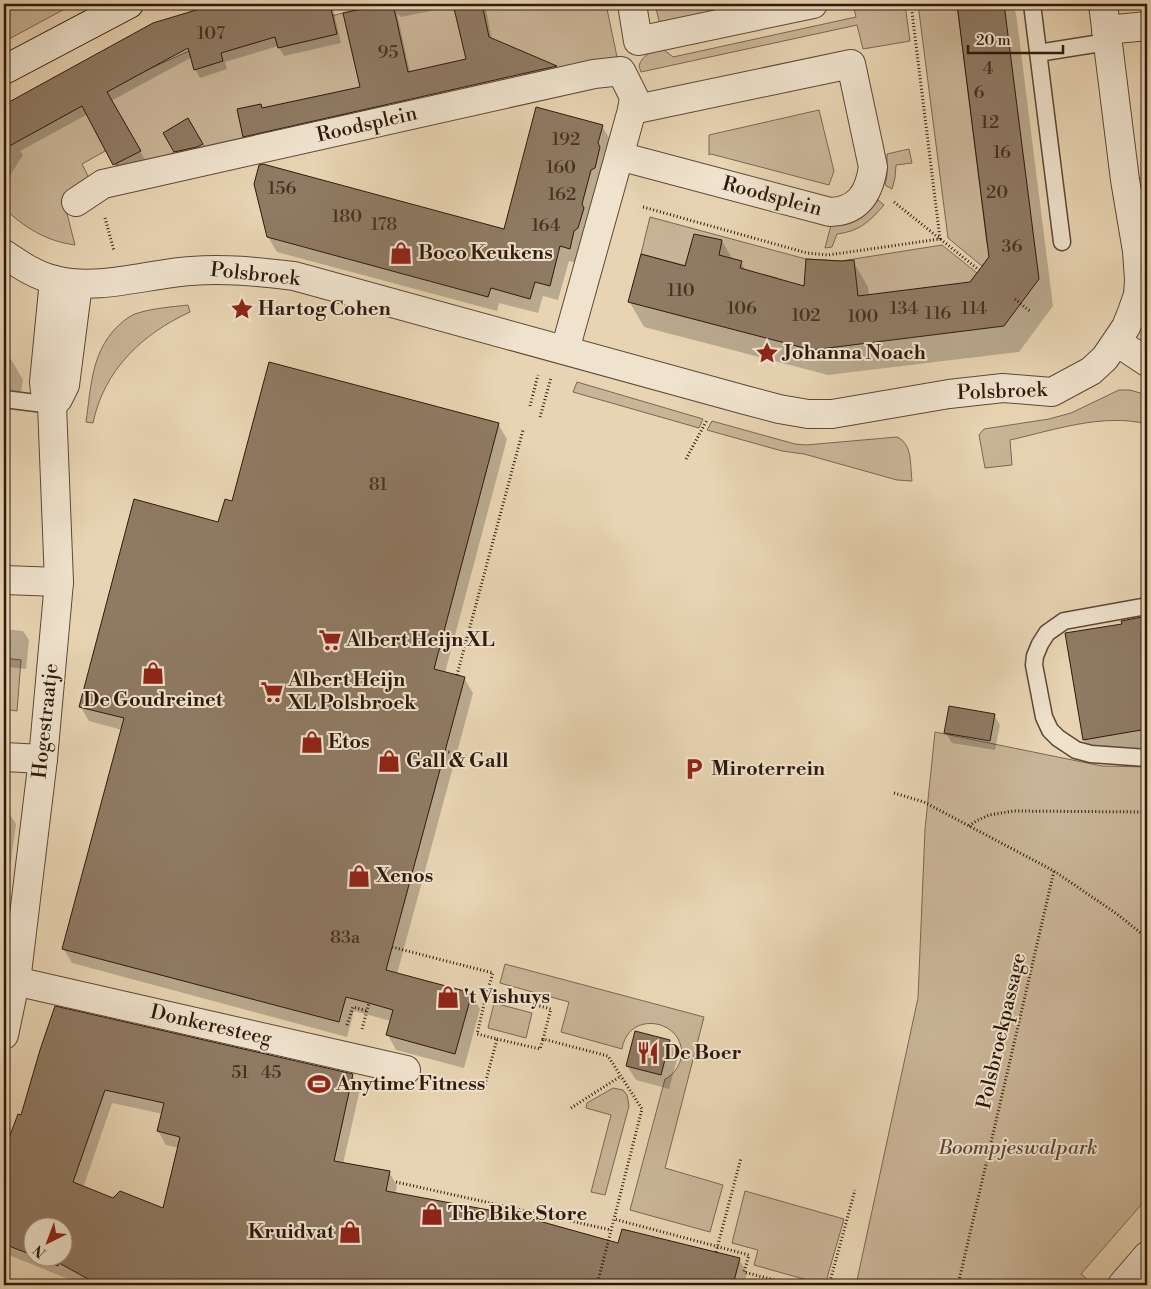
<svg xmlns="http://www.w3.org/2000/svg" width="1151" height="1289" viewBox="0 0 1151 1289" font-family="'Libre Bodoni',serif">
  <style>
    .green { fill: #c9b497; stroke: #7c6652 }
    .shadow { fill: #0003; fill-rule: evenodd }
    .building { fill: #8f7a63; stroke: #2f190c; fill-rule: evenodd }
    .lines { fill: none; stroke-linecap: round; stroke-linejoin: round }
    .lane-casing { stroke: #5d4836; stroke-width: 19 }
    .street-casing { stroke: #5d4836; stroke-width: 30 }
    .secondary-casing { stroke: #2f190c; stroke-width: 30 }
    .path { stroke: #2f190c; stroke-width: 3; stroke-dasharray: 1 2.5; stroke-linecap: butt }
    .lane { stroke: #f0e3ce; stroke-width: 16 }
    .street { stroke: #f0e3ce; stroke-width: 28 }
    .secondary { stroke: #f0e3ce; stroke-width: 28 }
    .labels { text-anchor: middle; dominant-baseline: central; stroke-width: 4; stroke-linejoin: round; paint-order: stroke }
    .number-label { font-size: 18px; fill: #473122 }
    .street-label { font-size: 20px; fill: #2f190c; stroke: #f0e3ce }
    .poi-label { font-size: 20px; font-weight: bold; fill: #2f190c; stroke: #f0e3ce; text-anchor: start }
    .park-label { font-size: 20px; font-style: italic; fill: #5d4836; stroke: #f0e3ce }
  </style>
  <rect width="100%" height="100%" fill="#e8d4b3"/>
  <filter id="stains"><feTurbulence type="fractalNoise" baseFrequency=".004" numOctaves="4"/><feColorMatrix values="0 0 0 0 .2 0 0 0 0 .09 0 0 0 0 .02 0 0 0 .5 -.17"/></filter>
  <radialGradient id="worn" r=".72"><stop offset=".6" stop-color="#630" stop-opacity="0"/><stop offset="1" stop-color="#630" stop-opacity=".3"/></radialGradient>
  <!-- green -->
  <g class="green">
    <polygon points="14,4 74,4 9,39 4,55 4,9"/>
    <path d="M385,4H606L617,57L531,77L504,65L440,74L378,73L386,108L330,125L325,101L293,108L268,134L204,148L203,144L174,152L168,156L119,168L107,150L82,164L89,178L75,187L63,198L75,245C46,241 25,228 4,208V131L20,127L189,51L343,13Z"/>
    <polygon points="655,4 754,4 660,25"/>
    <path d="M875,4H905L910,41L863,49L857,25L641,72L639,66C642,55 652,51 663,49L673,57L856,17L854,8Z"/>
    <polygon points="918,4 957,4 987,243 992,253 982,266 948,238"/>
    <polygon points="819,110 834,171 829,185 711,154 709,155 709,135"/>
    <polygon points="909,149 912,163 896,165 895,178 892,189 885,185 887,176 887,154"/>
    <path d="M878,200L884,205C869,222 860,231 837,234L832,247L825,248L831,225C851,228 866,216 878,200Z"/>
    <polygon points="650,217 806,259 841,261 942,245 977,273 968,285 957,284 831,300 775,289 777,278 765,275 762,286 641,254"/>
    <path d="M188,305L190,312C142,334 104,370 93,423L86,422C91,388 91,354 116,328C122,322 130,315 138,313C154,308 171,307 188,305Z"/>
    <polygon points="577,382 703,419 699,428 573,392"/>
    <path d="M1119,390H1130L1147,395V424C1103,413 1054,430 1010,440L1012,465L985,468L979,435L984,429L1049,419L1071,413Z"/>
    <path d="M712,421L795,444L806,445L897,437C913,444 910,466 912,481L897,480L804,454L782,451L707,430Z"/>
    <polygon points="4,658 21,660 17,711 4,709"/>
    <polygon points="935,732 1102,766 1147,767 1147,1198 1081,1274 1094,1285 856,1285 918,998 925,829"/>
    <path d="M505,964L704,1017L665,1168L723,1185L710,1232L630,1210L665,1079C672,1076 677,1069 680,1062C692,1022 629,1006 622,1049L561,1032L569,1002L500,983Z"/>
    <polygon points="494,1003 532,1013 526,1038 488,1028"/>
    <polygon points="613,1088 623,1090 627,1095 629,1106 605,1195 591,1192 611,1115 586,1108 587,1103"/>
    <polygon points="745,1191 844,1219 825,1285 754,1265 758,1250 732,1243"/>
  </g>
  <!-- shadow -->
  <g class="shadow">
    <polygon points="220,4 332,4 341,43 284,56 278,46 225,62 227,69 200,78 195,69 192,57 111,101 145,160 119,173 88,114 20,151 23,155 9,177 4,174 4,108 154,24"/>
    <path d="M392,4L395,8L394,4H485L492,40L556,67L561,76L250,146L244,136L262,109L362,88L344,14ZM455,6L468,60L410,73L397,13L401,17Z"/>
    <polygon points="958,4 1010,4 1016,13 1053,306 1019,352 828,375 644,327 629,301 686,267 722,241 733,260 741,262 746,271 805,287 841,263 853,261 868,287 869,296 971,283 990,257"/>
    <polygon points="187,120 204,149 178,156 164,133"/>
    <polygon points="602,126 611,141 578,263 569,261 558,300 543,296 538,313 499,303 497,311 277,252 268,237 505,230"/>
    <polygon points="4,347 23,380 19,404 4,402"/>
    <polygon points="498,424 507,439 445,673 464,678 473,693 397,974 471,994 480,1009 464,1068 396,1050 388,1035 391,1021 354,1011 347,1037 72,963 63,948 122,730 89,721 80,706 219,524 233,502"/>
    <polygon points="1147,617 1147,750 1095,759 1084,740 1066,634 1123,625 1123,622"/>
    <polygon points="4,629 23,631 29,640 26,669 8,667 7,675 5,675 4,696"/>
    <polygon points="994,715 1000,725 995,750 952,743 946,733"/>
    <polygon points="4,805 16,824 8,883 4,882"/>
    <polygon points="669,1041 678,1056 669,1089 636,1080 627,1066"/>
    <path d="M41,1050L352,1075L360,1089L343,1164L389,1172L397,1186L395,1194L619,1244L739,1259L747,1273L744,1285H83L4,1253V1155L19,1115L22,1116ZM112,1103L163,1114L158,1131L166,1145L179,1148L164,1210L114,1199L83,1188ZM32,1226H62V1256H32Z"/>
  </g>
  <!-- building -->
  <g class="building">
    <polygon points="216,4 330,4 337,34 278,48 275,37 221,53 223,61 194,70 188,48 107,92 141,151 113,165 82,106 4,149 4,107 9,102 153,23"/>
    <polygon points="385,4 393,4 408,72 466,59 453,4 482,4 489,37 557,66 243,137 237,109 261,104 262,108 360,87 343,13"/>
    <polygon points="957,4 1004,4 1039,279 1004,326 812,350 628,302 641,254 685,266 694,234 722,240 719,255 742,261 740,268 804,286 806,259 841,261 854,260 858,296 970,282 989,257"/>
    <polygon points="536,107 603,125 598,143 600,147 595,168 591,170 582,204 584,208 578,228 574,231 570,249 560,246 550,286 535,282 530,299 491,288 488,297 267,237 254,184 259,165 263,164 504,229"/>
    <polygon points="188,118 203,144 197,147 174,152 163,133"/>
    <polygon points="269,362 499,423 434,669 465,677 386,970 472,993 455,1054 386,1035 393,1010 369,1003 346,997 339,1022 62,949 124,718 79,707 134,499 218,522 225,499 232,501"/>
    <polygon points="1147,616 1147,729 1083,740 1065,633 1122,624 1121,621"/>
    <polygon points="949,706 995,714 990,741 944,733"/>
    <path d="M55,1006L353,1074L334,1161L390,1171L386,1191L521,1216L618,1243L622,1229L740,1258L733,1285H99L59,1263L58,1266L36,1256H62V1226H32V1255L4,1244V1151L18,1114L21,1115L40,1050ZM105,1090L164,1103L157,1131L180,1137L163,1208L120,1191L113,1198L73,1182Z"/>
    <polygon points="635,1031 670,1040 661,1075 626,1066"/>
  </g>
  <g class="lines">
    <defs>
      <g id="lane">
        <polyline points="1032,4 1062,242"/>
        <polyline points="1038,53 1107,42"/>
        <polyline points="4,399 52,405"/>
        <polyline points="1147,606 1064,621 1047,633 1040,644 1035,656 1034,665 1044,717 1050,730 1058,738 1076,750 1091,754 1147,758"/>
      </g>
      <g id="street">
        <polyline points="632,4 638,41 813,4"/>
        <polyline points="1106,30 1147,26"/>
        <polyline points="76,202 103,184 594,74 621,71 634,97 632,110"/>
        <path d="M4,254C19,264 36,276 55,280C100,291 146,274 191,271C226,268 259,272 294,276L745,400L779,409L808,414H832L949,394L1003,388L1052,392L1091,371L1105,358L1126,327L1132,312L1138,295L1139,280L1137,251L1125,180L1103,4"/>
        <polyline points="1117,342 1147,362"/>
        <path d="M565,350C587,270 609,190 632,110L851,64L873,167C869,194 858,211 830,212L619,156"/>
        <polyline points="52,405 58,399 65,385 78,284"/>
        <polyline points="4,580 59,582"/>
        <polyline points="4,757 43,759"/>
        <polyline points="15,981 406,1070"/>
        <polyline points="4,1035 17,973 43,759 59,582 52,405 45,391 44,382 54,280"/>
        <polyline points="1122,1285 1147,1256"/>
      </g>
      <polyline id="secondary" points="4,70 129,4"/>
    </defs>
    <!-- lane casing -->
    <use href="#lane" class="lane-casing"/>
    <!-- street casing -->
    <use href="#street" class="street-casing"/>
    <!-- secondary casing -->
    <use href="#secondary" class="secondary-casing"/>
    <!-- path -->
    <g class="path">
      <polyline points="158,7 166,4"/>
      <polyline points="894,202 979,270"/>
      <polyline points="643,207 807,253 828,255 940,239 911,4"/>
      <polyline points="105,218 114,251"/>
      <polyline points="1015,299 1031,312"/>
      <polyline points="530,406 538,375"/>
      <polyline points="540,417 551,378"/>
      <polyline points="686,459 707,420"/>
      <polyline points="457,675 523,430"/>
      <polyline points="445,751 472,758"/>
      <polyline points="894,793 924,802 1054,871 1117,914 1147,938"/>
      <polyline points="969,826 976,821 989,815 1014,811 1147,812"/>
      <polyline points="392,947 493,973 487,992 551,1009 543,1039 608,1056 642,1109 614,1219"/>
      <polyline points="347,1025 353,1007 367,1011"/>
      <polyline points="362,1029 369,1003"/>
      <polyline points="497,1039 540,1049 543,1040"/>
      <polyline points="484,1088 497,1039 477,1034 487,992"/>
      <polyline points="571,1108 621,1076"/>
      <polyline points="396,1182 611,1230"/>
      <polyline points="716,1252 741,1158"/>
      <polyline points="597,1285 614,1219 749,1255 744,1272 793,1285"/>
      <polyline points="829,1285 855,1190"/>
      <polyline points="958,1285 1054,871"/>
    </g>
    <!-- lane -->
    <use href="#lane" class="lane"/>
    <!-- street -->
    <use href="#street" class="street"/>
    <!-- secondary -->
    <use href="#secondary" class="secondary"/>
  </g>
  <!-- icons -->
  <defs>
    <symbol id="shop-bare" viewBox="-9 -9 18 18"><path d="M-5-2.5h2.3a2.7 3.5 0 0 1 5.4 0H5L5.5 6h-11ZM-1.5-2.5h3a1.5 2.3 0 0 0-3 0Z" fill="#8f2418" stroke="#f0e3ce" stroke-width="2.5" paint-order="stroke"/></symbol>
    <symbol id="sight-bare" viewBox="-9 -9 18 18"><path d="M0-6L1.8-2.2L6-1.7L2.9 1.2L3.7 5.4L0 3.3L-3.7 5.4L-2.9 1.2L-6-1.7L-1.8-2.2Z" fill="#8f2418" stroke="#f0e3ce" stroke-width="2.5" paint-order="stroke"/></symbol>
    <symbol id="supermarket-bare" viewBox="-9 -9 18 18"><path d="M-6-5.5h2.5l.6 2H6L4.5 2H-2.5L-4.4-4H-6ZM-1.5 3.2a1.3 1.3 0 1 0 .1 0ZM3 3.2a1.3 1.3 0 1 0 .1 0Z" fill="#8f2418" stroke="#f0e3ce" stroke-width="2.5" paint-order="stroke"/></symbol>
    <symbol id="parking-bare" viewBox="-9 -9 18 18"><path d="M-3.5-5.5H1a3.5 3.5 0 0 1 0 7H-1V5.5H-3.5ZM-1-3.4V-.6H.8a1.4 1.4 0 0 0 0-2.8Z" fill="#8f2418" stroke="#f0e3ce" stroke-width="2.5" paint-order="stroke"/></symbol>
    <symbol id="restaurant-bare" viewBox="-9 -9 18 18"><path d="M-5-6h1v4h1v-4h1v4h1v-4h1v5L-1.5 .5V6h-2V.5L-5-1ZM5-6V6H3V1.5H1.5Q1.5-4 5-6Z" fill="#8f2418" stroke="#f0e3ce" stroke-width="2.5" paint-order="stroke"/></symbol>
    <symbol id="stadium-bare" viewBox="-9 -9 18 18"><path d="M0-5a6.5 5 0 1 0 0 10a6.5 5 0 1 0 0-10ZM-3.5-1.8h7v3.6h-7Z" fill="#8f2418" stroke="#f0e3ce" stroke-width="2.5" paint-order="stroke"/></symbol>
  </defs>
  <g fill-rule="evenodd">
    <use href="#shop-bare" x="385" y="237" width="32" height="32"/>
    <use href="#sight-bare" x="226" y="293" width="32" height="32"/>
    <use href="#sight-bare" x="751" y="337" width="32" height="32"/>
    <use href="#supermarket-bare" x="314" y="624" width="32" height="32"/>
    <use href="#shop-bare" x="137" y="657" width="32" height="32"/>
    <use href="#supermarket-bare" x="256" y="676" width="32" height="32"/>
    <use href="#shop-bare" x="296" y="726" width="32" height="32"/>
    <use href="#shop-bare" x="373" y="745" width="32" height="32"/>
    <use href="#parking-bare" x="678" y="753" width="32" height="32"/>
    <use href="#shop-bare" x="343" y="860" width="32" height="32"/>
    <use href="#shop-bare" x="432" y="981" width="32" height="32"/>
    <use href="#restaurant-bare" x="632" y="1037" width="32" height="32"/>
    <use href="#stadium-bare" x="303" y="1068" width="32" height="32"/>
    <use href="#shop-bare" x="416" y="1198" width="32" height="32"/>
    <use href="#shop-bare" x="334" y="1216" width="32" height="32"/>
  </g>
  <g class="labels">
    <!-- number labels -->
    <g class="number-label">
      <text x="211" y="33">107</text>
      <text x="388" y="52">95</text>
      <text x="988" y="68">4</text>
      <text x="979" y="92">6</text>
      <text x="990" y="122">12</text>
      <text x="566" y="139">192</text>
      <text x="1002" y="152">16</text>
      <text x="561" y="167">160</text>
      <text x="282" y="188">156</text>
      <text x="997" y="192">20</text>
      <text x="562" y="194">162</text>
      <text x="347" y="216">180</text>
      <text x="384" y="224">178</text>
      <text x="546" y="225">164</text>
      <text x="1012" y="246">36</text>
      <text x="681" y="290">110</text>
      <text x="742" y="308">106</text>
      <text x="904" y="308">134</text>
      <text x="974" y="308">114</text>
      <text x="938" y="313">116</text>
      <text x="806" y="315">102</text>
      <text x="863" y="316">100</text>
      <text x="378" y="484">81</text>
      <text x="345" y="937">83a</text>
      <text x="240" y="1072">51</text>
      <text x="271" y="1072">45</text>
    </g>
    <!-- street labels -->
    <g class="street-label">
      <text transform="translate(367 125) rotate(-13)">Roodsplein</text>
      <text transform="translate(772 197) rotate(15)">Roodsplein</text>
      <text transform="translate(255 275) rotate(6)">Polsbroek</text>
      <text transform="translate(1002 392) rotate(-2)">Polsbroek</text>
      <text transform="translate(46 721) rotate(-84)">Hogestraatje</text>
      <text transform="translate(211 1026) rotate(13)">Donkeresteeg</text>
      <text transform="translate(1002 1031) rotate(-77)">Polsbroekpassage</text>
    </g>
    <!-- poi labels -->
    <g class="poi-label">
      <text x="418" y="253">Boco Keukens</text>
      <text x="258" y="309">Hartog Cohen</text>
      <text x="784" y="353">Johanna Noach</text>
      <text x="346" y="640">Albert Heijn XL</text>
      <text x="288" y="680">Albert Heijn<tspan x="288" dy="23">XL Polsbroek</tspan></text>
      <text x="153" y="700" text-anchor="middle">De Goudreinet</text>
      <text x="328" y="742">Etos</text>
      <text x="406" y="761">Gall &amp; Gall</text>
      <text x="711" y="769">Miroterrein</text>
      <text x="376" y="876">Xenos</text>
      <text x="464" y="997">'t Vishuys</text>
      <text x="664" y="1053">De Boer</text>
      <text x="336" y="1084">Anytime Fitness</text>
      <text x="448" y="1214">The Bike Store</text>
      <text x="334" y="1232" text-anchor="end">Kruidvat</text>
    </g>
    <!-- park labels -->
    <g class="park-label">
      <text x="1018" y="1148">Boompjeswalpark</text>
    </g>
  </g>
  <!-- margin -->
  <rect width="1151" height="1289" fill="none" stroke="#e8d4b3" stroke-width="20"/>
  <rect x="5" y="5" width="1141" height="1279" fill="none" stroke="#2f190c" stroke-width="2.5"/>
  <rect x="10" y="10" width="1131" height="1269" fill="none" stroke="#2f190c"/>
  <!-- north arrow -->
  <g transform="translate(48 1242) rotate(222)"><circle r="24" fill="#f0e3ce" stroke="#a39280"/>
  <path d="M0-4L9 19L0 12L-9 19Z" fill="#8f2418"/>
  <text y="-8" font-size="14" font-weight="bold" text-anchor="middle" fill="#2f190c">N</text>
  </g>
  <!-- scale -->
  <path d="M968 45v8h95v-8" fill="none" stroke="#2f190c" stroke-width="2.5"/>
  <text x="976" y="45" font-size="15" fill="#2f190c" stroke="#f0e3ce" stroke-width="4" paint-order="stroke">20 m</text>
  <rect width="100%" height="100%" filter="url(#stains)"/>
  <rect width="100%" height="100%" fill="url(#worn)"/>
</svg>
